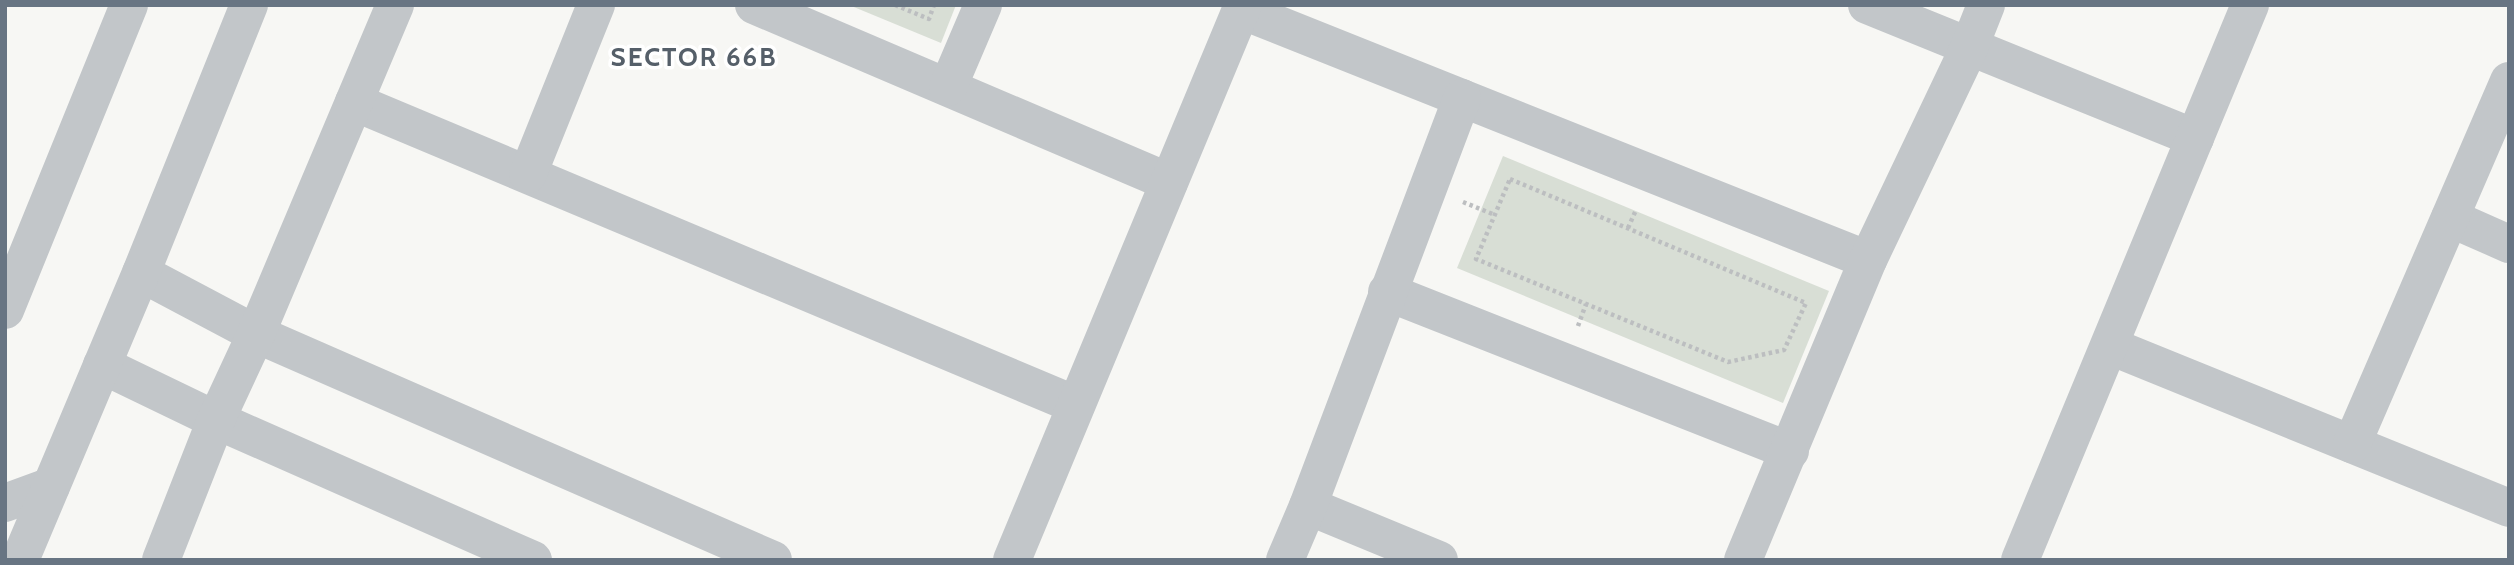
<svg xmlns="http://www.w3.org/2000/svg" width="2514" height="565" viewBox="0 0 2514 565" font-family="Cabin,sans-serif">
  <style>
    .green { fill: #d8ded5 }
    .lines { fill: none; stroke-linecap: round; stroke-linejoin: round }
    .path { stroke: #bcbec0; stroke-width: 4.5; stroke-dasharray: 3.5 3.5; stroke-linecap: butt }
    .minor { stroke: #c2c6c9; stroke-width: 38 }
    .labels { text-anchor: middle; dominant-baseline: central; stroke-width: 7; stroke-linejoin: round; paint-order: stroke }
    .district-label { font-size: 26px; font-weight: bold; letter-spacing: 2px; fill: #555f69; stroke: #fff }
  </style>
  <rect width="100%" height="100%" fill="#f7f7f4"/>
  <!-- green -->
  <g class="green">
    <polygon points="849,5 956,5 941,43"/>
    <polygon points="1503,156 1829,291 1783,403 1457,268"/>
  </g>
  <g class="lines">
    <!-- path -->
    <g class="path">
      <polyline points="895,5 929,19 934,5"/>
      <polygon points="1510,179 1806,303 1784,350 1728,362 1476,259"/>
      <polyline points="1463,202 1495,215"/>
      <polyline points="1628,228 1636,210"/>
      <polyline points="1578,326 1586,304"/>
    </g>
    <!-- minor -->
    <g class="minor">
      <polyline points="754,5 1169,182"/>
      <polyline points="1867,5 2195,138"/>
      <polyline points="1241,10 1868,260"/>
      <polyline points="948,87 983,5"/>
      <polyline points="354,102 1076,405"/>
      <polyline points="528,174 596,5"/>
      <polyline points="2450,218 2509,244"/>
      <polyline points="141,273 256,334 773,560"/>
      <polyline points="1387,292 1790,451"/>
      <polyline points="5,310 129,5"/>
      <polyline points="2110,346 2509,508"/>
      <polyline points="102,365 216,420 533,560"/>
      <polyline points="2352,444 2509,81"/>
      <polyline points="5,503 51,486"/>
      <polyline points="1308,506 1439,560"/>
      <polyline points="20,560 141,273 249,5"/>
      <polyline points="161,560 216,420 256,334 395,5"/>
      <polyline points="1012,560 1243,5"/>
      <polyline points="1285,560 1308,506 1462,98"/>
      <polyline points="1743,560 1868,260 1969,48 1986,5"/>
      <polyline points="2020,560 2250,5"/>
    </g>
  </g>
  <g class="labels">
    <!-- district labels -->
    <g class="district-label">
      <text x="694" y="57">SECTOR 66B</text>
    </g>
  </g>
  <!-- border -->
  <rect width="2514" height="565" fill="none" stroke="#687583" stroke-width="14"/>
</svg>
